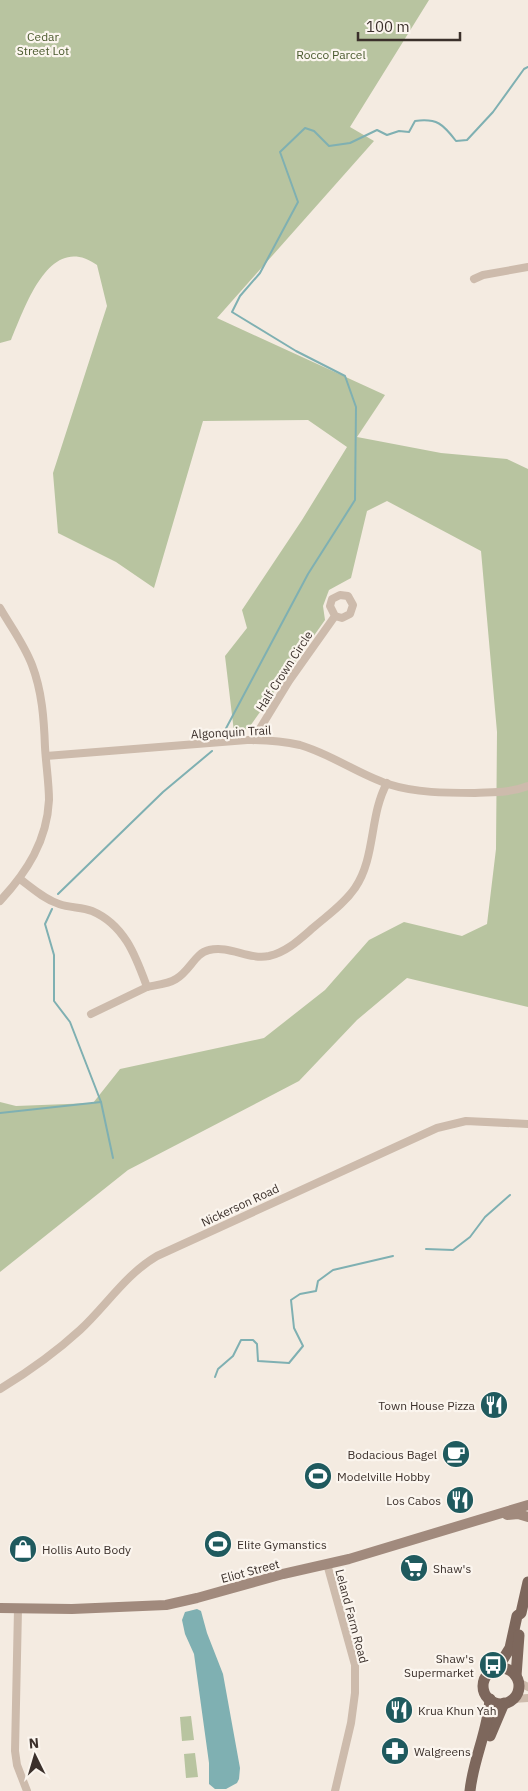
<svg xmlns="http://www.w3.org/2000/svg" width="528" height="1791" viewBox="0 0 528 1791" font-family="'IBM Plex Sans',sans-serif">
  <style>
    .green { fill: #b8c4a0 }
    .water { fill: #7fb0b2 }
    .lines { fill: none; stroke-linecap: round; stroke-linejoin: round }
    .stream { stroke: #7fb0b2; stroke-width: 2 }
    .minor { stroke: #cdbbac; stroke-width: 8 }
    .secondary { stroke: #a18a7d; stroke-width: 10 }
    .primary { stroke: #7d675c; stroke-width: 11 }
    .labels { text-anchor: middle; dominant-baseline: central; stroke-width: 4.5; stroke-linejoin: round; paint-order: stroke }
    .park-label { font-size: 12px; fill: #4a5a2e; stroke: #fbf5ee }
    .street-label { font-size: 12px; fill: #3b302b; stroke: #fbf5ee }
    .poi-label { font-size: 12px; fill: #3b302b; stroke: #fbf5ee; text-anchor: start }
  </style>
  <rect width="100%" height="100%" fill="#f4ebe1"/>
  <!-- green -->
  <g class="green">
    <path d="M0,0H429L350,127L374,141L217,318L385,395L357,437L441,453L507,459L528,469V1007L407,978L357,1020L299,1081L128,1170L0,1272V1102L16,1106L93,1103L120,1069L264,1038L325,990L369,940L404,922L462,936L487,924L496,849L497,732L481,551L387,501L367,511L351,578L329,590L323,606L325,620L248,729L234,732L225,656L247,628L242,610L302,520L347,447L308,420L203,421L154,588L116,562L58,533L53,473L107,306L97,265C49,231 25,308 11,340L0,343Z"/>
    <polygon points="191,1716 194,1740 182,1741 180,1717"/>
    <polygon points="195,1753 198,1777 186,1778 184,1754"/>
  </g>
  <!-- water -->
  <polygon class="water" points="197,1609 201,1611 207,1633 223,1674 240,1768 239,1779 237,1783 226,1789 215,1789 209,1784 209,1763 194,1654 185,1634 182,1620 185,1612"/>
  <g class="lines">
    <!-- stream -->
    <g class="stream">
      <path d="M223,734L308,574L355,500L356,407L345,376L296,351L232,312L240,296L260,273L298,202L280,152L305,128L314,131L329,146L350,143L377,130L387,135L399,131L409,132L415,121C437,118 443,124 456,141L467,140L493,112L524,69L528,67"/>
      <polyline points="58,894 163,792 212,751"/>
      <polyline points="52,909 45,924 54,955 54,1001 70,1022 101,1102 113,1158"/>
      <polyline points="0,1113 101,1102"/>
      <polyline points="426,1249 453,1250 470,1237 485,1217 510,1195"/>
      <polyline points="215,1377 218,1369 233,1356 241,1340 253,1340 257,1344 258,1361 289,1363 303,1346 294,1328 291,1300 300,1294 316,1291 318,1281 333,1270 393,1256"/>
    </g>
    <!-- minor -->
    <g class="minor">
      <polyline points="474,279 483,275 528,267"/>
      <path d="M0,608C11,627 24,644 32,665C42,691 44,719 45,747C46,765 49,783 49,800C47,841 27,872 0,901"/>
      <polyline points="253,740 289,681 335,616 342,618 350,614 353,605 348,596 340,595 332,599 330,606 335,616"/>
      <path d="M46,756L247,740C265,740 282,741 300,745C331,754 358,774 388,784C416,793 446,793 475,793C494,792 510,793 528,786"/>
      <path d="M20,879C32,888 44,899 59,904C70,908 82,907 92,911C125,925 136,957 147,987L91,1014"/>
      <path d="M147,987C156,985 168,984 176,979C190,971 195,953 209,950C230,945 248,960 269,956C287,952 300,939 314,927C328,915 344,904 355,888C376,857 369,816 387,783"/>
      <path d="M0,1389C28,1372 56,1352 80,1330C106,1306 126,1274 157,1256L437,1128L466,1121L528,1124"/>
      <polyline points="327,1564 355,1665 355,1693 351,1723 335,1791"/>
      <polyline points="18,1609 15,1751 17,1765 27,1791"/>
      <polyline points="518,1682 528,1687"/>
      <polyline points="513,1699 528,1698"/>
    </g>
    <!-- secondary -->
    <g class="secondary">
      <polyline points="507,1515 518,1514 528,1517"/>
      <polyline points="0,1608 72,1609 166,1605 197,1598 283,1574 349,1559 528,1505"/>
    </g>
    <!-- primary -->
    <g class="primary">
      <circle cx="501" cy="1686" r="18"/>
      <polyline points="497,1669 510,1648 517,1616 521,1613 528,1582"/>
      <polyline points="516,1676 519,1635"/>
      <polyline points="490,1736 504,1703"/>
      <path d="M470,1791C473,1760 488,1731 490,1699"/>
    </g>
  </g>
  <!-- icons -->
  <defs>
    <symbol id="restaurant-disc" viewBox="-11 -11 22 22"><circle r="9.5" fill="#1f5a5e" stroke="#fbf5ee"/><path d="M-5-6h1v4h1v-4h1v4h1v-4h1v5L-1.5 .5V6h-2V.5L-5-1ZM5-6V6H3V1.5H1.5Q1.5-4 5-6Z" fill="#fff"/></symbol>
    <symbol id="cafe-disc" viewBox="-11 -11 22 22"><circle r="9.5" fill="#1f5a5e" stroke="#fbf5ee"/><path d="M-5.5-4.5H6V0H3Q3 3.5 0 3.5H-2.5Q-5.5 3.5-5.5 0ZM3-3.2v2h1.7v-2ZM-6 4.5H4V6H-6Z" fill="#fff"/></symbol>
    <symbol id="stadium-disc" viewBox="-11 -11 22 22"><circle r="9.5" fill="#1f5a5e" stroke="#fbf5ee"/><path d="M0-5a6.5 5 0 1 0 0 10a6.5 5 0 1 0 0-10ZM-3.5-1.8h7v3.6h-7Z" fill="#fff"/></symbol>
    <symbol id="shop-disc" viewBox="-11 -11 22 22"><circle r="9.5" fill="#1f5a5e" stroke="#fbf5ee"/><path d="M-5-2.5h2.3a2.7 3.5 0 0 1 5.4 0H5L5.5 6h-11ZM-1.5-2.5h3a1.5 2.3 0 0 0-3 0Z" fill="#fff"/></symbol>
    <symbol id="supermarket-disc" viewBox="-11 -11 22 22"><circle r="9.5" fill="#1f5a5e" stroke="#fbf5ee"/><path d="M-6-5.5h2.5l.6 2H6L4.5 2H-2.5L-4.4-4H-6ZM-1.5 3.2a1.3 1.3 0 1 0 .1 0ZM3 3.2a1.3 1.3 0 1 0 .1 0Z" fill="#fff"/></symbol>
    <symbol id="bus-disc" viewBox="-11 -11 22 22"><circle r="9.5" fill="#1f5a5e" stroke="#fbf5ee"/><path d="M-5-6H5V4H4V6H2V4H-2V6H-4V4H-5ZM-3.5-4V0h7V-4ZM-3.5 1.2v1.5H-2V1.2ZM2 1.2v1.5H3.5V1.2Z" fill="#fff"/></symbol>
    <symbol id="pharmacy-disc" viewBox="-11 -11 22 22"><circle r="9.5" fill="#1f5a5e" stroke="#fbf5ee"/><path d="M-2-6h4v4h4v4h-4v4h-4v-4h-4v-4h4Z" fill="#fff"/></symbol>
  </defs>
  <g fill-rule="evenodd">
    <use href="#restaurant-disc" x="478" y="1389" width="32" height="32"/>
    <use href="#cafe-disc" x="440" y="1438" width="32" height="32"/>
    <use href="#stadium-disc" x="302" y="1460" width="32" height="32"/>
    <use href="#restaurant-disc" x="444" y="1484" width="32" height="32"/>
    <use href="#stadium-disc" x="202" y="1528" width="32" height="32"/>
    <use href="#shop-disc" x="7" y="1533" width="32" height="32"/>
    <use href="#supermarket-disc" x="398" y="1552" width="32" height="32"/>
    <use href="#bus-disc" x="477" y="1649" width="32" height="32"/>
    <use href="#restaurant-disc" x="383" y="1694" width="32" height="32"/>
    <use href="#pharmacy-disc" x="379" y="1735" width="32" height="32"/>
  </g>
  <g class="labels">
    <!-- park labels -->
    <g class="park-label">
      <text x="43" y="36">Cedar<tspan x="43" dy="14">Street Lot</tspan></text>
      <text x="331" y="54">Rocco Parcel</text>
    </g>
    <!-- street labels -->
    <g class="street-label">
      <text transform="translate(284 671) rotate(-57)">Half Crown Circle</text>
      <text transform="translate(231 732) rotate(-3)">Algonquin Trail</text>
      <text transform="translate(240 1205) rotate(-25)">Nickerson Road</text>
      <text transform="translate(250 1571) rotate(-15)">Eliot Street</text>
      <text transform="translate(352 1616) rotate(75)">Leland Farm Road</text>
    </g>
    <!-- poi labels -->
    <g class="poi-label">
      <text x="475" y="1405" text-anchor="end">Town House Pizza</text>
      <text x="437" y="1454" text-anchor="end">Bodacious Bagel</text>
      <text x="337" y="1476">Modelville Hobby</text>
      <text x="441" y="1500" text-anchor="end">Los Cabos</text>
      <text x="237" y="1544">Elite Gymanstics</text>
      <text x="42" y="1549">Hollis Auto Body</text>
      <text x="433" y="1568">Shaw's</text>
      <text x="474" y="1658" text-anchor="end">Shaw's<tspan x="474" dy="14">Supermarket</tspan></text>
      <text x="418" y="1710">Krua Khun Yah</text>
      <text x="414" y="1751">Walgreens</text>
    </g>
  </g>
  <!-- north arrow -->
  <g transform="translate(35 1756) rotate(355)" stroke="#fbf5ee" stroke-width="4" paint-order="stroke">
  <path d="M0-4L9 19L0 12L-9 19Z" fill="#3b302b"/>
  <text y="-8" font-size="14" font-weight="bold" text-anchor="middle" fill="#3b302b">N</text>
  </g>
  <!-- scale -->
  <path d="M358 32v8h102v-8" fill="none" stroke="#3b302b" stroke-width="2.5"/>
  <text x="366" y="32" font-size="15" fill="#3b302b" stroke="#fbf5ee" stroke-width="4" paint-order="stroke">100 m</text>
</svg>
